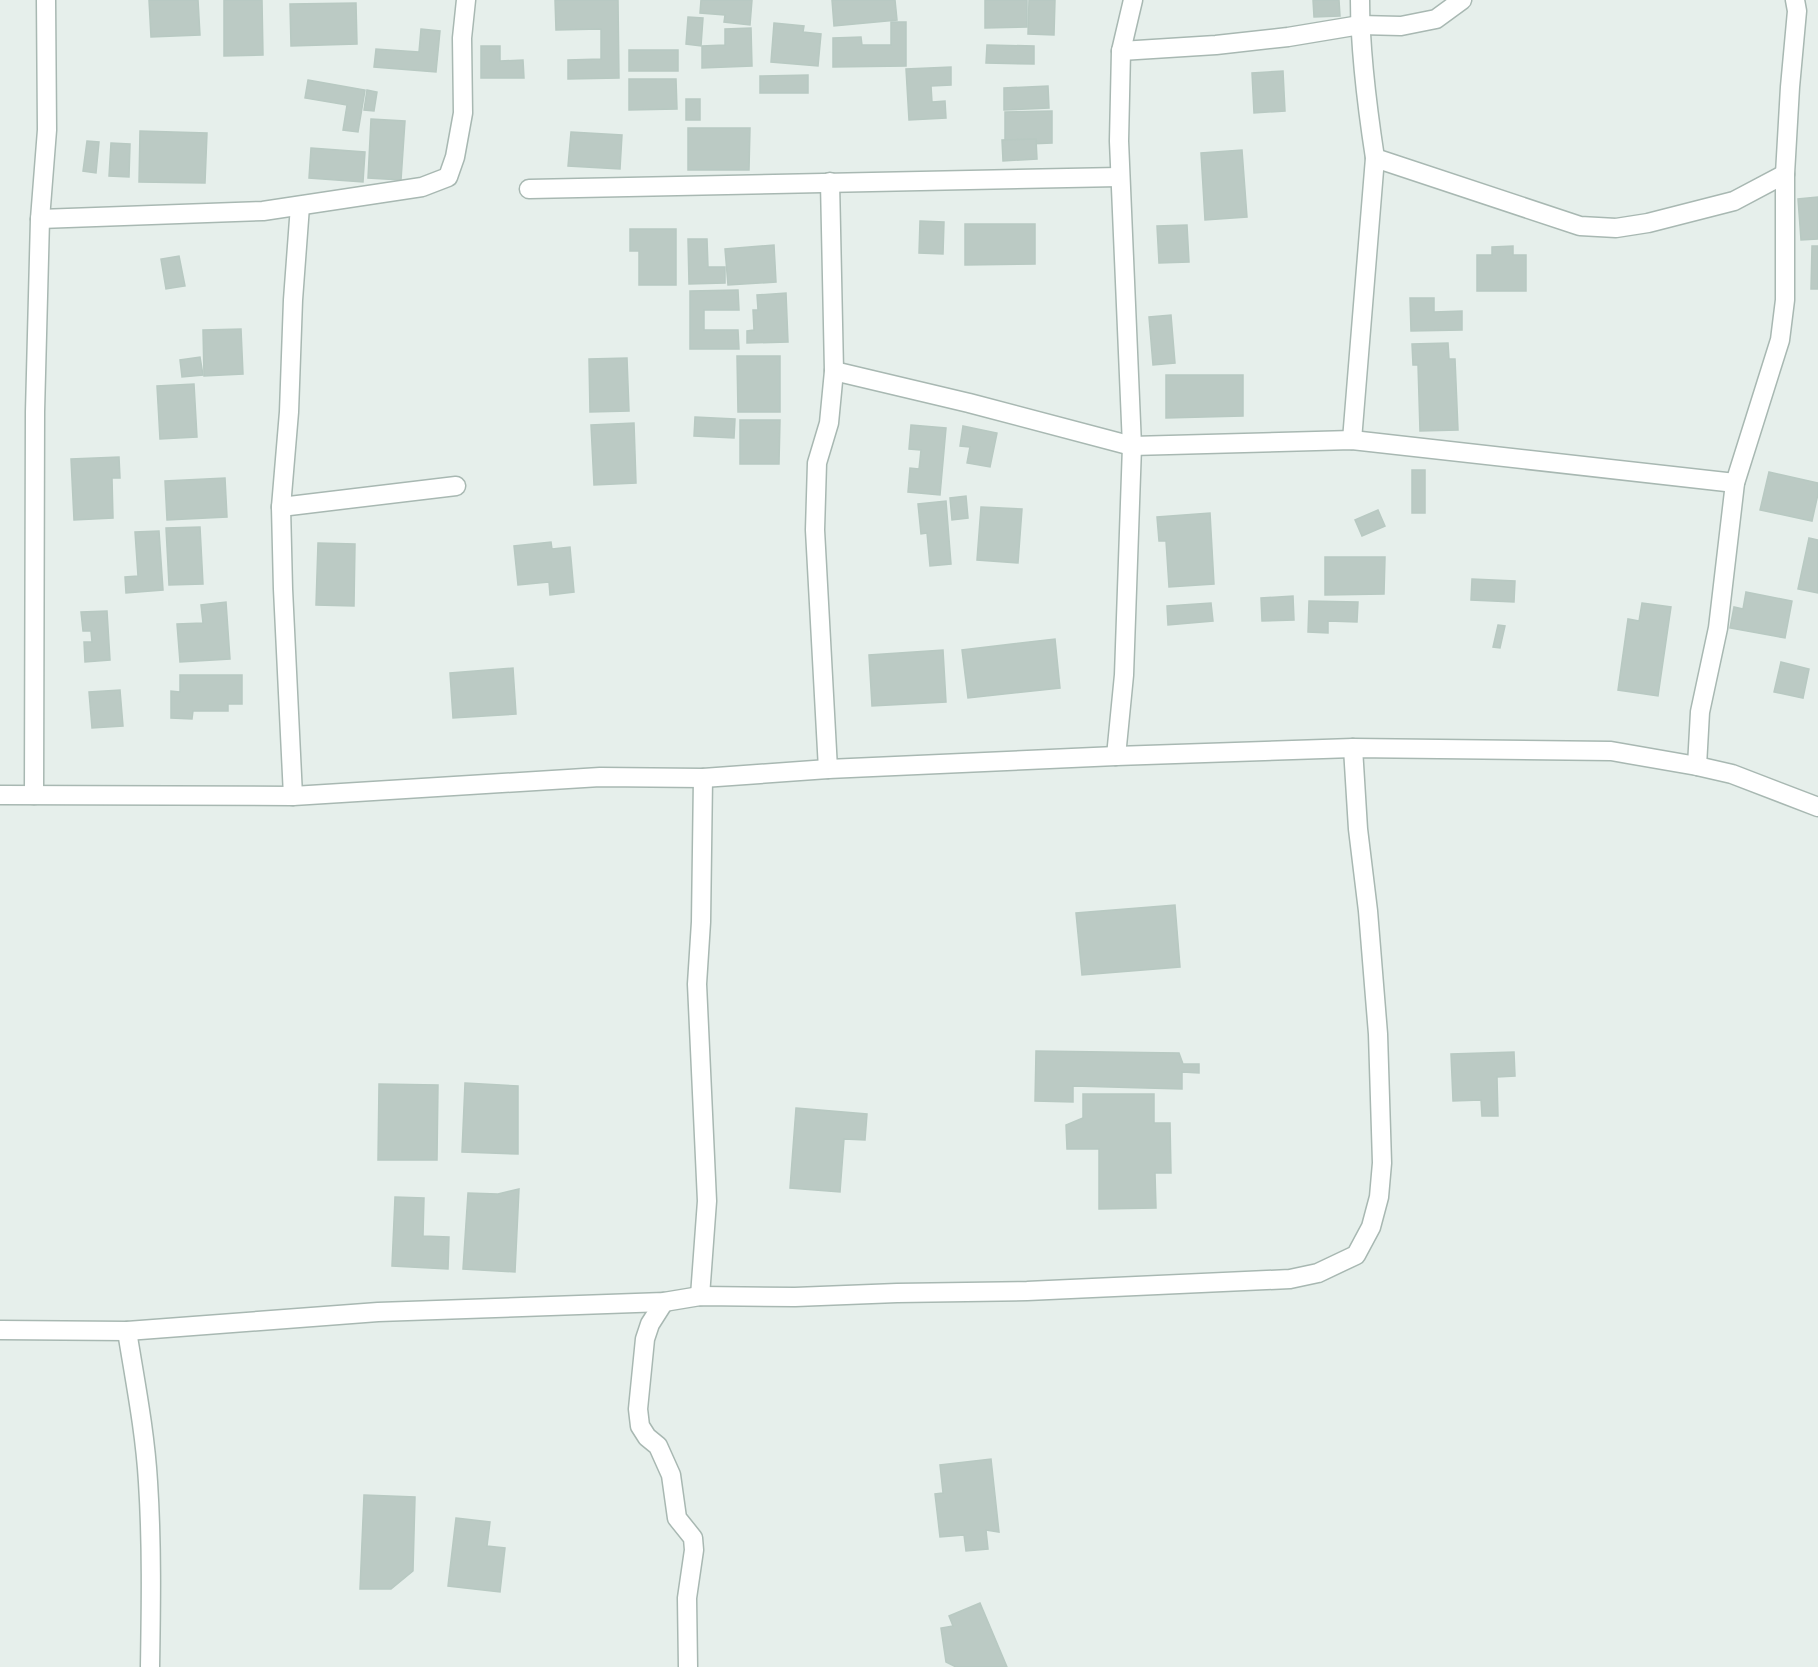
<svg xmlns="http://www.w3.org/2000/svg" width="1818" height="1667" viewBox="0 0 1818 1667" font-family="'Noto Sans',sans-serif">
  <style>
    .building { fill: #bbcac4; stroke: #b8c9c2; stroke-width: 1.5 }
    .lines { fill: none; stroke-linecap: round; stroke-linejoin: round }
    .street-casing { stroke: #a8b8b2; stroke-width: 21 }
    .street { stroke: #fff; stroke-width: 18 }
  </style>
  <rect width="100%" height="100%" fill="#e6efeb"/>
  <!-- building -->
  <g class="building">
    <polygon points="149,0 198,0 200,35 151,37"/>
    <polygon points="224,0 262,0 263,55 224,56"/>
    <polygon points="555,0 618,0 619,78 568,79 568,60 601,59 601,29 556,30"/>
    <polygon points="701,0 752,0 750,25 724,22 725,15 700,13"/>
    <polygon points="832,0 895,0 897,20 834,26"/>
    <polygon points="985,0 1027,0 1027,27 985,28"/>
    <polygon points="1029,0 1055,0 1054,35 1028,34"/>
    <polygon points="1313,0 1339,0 1340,16 1314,17"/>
    <polygon points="356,3 357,44 291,46 290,4"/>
    <polygon points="688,17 703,18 701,46 686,44"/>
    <polygon points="891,22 906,22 906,66 833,67 833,38 861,37 862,45 891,45"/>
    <polygon points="774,23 804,26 803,32 821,34 818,66 771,62"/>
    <polygon points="751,28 752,66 702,68 702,46 725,45 725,29"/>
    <polygon points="421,29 440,31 436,72 374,67 376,49 419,52"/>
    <polygon points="987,45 1034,46 1034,64 986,63"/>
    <polygon points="481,46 500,46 500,61 523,60 524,78 481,78"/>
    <rect x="629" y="50" width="49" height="21"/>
    <polygon points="951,67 951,85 931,86 932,102 945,101 946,118 909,120 906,69"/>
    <polygon points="1283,71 1285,111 1254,113 1252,73"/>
    <polygon points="808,75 808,93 760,93 760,76"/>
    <polygon points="629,79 676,79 677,109 629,110"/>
    <polygon points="308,80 365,90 358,132 343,130 347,105 305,98"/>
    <polygon points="1048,86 1049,108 1004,110 1004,88"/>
    <polygon points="367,90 377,92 374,111 364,110"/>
    <rect x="686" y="99" width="14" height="21"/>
    <polygon points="1052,111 1052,143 1005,145 1005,112"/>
    <polygon points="371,119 405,121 401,180 368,178"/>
    <polygon points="688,128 750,128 749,170 688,170"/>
    <polygon points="140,131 207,133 205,183 139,182"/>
    <polygon points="571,132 622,135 620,169 568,166"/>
    <polygon points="1036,139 1037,159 1003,161 1002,140"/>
    <polygon points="87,141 99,142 96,173 83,171"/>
    <polygon points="111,143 130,144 129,177 109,176"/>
    <polygon points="311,148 365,152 363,182 309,178"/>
    <polygon points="1242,150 1247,217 1205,220 1201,153"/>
    <polygon points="1818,197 1818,239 1801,240 1798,199"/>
    <polygon points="920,221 944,222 943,254 919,253"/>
    <polygon points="965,224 1035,224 1035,264 965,265"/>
    <polygon points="1187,225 1189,262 1159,263 1157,226"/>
    <polygon points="630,229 676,229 676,285 639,285 639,251 630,251"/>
    <polygon points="688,239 707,239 708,267 725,267 725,283 689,284"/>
    <polygon points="774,245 776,282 728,285 725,249"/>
    <polygon points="1513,246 1513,255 1526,255 1526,291 1477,291 1477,255 1492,255 1492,247"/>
    <polygon points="1812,246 1818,246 1818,289 1811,289"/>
    <polygon points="179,256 185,286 166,289 161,259"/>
    <polygon points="738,290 739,310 704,310 704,330 738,330 739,349 690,349 690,291"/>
    <polygon points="786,293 788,342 747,343 747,331 754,330 753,310 758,310 757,295"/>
    <polygon points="1410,298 1434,298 1434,312 1462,311 1462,330 1411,331"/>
    <polygon points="1171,315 1175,363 1153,365 1149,317"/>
    <polygon points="241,329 243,374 204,376 203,330"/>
    <polygon points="1448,343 1449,359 1455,359 1458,430 1420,431 1418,365 1413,365 1412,344"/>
    <polygon points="737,356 780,356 780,412 738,412"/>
    <polygon points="200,357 203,375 182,377 180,360"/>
    <polygon points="627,358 629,411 590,412 589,359"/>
    <polygon points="1166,375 1243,375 1243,416 1166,418"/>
    <polygon points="194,384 197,437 160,439 157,386"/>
    <polygon points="695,417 735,419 734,438 694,436"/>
    <polygon points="740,420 780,420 779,464 740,464"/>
    <polygon points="634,423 636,483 594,485 591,425"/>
    <polygon points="911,425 946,428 940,495 908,492 910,468 919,469 921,450 909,449"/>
    <polygon points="963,426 997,433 990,467 967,463 970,447 960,446"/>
    <polygon points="119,457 120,478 112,478 113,518 74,520 71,459"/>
    <rect x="1412" y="470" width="13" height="43"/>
    <polygon points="1769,472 1818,483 1818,494 1812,521 1760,510"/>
    <polygon points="225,478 227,517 167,520 165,481"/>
    <polygon points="966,496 968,518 952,520 950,498"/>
    <polygon points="946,501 951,564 930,566 927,533 921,534 918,504"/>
    <polygon points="981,507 1022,509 1018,563 977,560"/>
    <polygon points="1378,510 1385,526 1362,536 1355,520"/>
    <polygon points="1210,513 1214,584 1169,587 1166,541 1159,541 1157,517"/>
    <polygon points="200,527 203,584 169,585 166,528"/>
    <polygon points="159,531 163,590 126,593 125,577 138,576 135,532"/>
    <polygon points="1809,538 1818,540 1818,593 1798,589"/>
    <polygon points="551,542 552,549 570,547 574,592 550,595 549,582 518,585 514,546"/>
    <polygon points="318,543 355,544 354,606 316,605"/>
    <polygon points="1325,557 1385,557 1384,594 1325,595"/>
    <polygon points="1472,579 1515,581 1514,602 1471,600"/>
    <polygon points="1746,592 1792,601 1785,638 1730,628 1734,607 1743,609"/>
    <polygon points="1293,596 1294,620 1262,621 1261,598"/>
    <polygon points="1309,601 1358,602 1357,622 1328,621 1328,633 1308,632"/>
    <polygon points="226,602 230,659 180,662 177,624 203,623 201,605"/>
    <polygon points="1211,603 1213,621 1168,625 1167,606"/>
    <polygon points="1642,603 1671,607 1658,696 1618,690 1628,619 1639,621"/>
    <polygon points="107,611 110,660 85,662 84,642 92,642 91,631 83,631 81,612"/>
    <polygon points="1498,625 1505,626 1500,648 1493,647"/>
    <polygon points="1055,639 1060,688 968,698 962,650"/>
    <polygon points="943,650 946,702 872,706 869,655"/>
    <polygon points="1781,662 1809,669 1803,698 1774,692"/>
    <polygon points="513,668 516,714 453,718 450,673"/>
    <polygon points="180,675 242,675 242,704 228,704 228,711 193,711 192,719 171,718 171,691 180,692"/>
    <polygon points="120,690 123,726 92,728 89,692"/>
    <polygon points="1175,905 1180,967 1082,975 1076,913"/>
    <polygon points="1036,1051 1179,1053 1183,1064 1199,1064 1199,1073 1182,1072 1182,1089 1073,1086 1073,1102 1035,1101"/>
    <polygon points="1514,1052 1515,1076 1497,1077 1498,1116 1482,1116 1481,1100 1453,1101 1451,1054"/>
    <polygon points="465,1083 518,1086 518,1154 462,1152"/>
    <polygon points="379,1084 438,1085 437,1160 378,1160"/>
    <polygon points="1083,1094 1154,1094 1154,1123 1170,1123 1171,1173 1155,1173 1156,1208 1099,1209 1099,1149 1067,1149 1066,1125 1083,1118"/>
    <polygon points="796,1108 867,1114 865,1140 844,1139 840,1192 790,1188"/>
    <polygon points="519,1189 515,1272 463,1269 468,1193 498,1194"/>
    <polygon points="395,1197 424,1198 423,1236 449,1237 448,1269 392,1266"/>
    <polygon points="991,1459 999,1532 986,1530 988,1549 966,1551 964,1535 940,1537 935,1494 943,1493 940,1465"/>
    <polygon points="364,1495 415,1497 413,1571 391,1589 360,1589"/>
    <polygon points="456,1518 490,1522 487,1546 505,1548 500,1592 448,1586"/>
    <polygon points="980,1603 1007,1667 956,1667 946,1662 941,1628 953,1626 949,1616"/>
  </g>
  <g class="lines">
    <defs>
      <g id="street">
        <polyline points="1121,51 1216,45 1288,37 1360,25 1401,26 1436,19 1462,0"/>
        <polyline points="1375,158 1580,226 1616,228 1648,223 1734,201 1785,174"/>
        <polyline points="529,189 1119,177"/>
        <polyline points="40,219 263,211 422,187 448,177 455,157 463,113 462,38 466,0"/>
        <polyline points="834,371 969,403 1132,446 1352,440 1735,483"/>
        <path d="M1352,440L1375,158C1367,106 1360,53 1360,0"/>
        <polyline points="281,507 456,486"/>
        <polyline points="1116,756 1124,675 1132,446 1119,141 1121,51 1133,0"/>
        <polyline points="1697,766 1700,712 1718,628 1735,483 1780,340 1785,300 1785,174 1790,87 1797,11 1795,0"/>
        <polyline points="828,769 815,530 817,463 829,423 834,371 830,182"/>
        <polyline points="0,795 293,796 600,777 703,778 828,769 1116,756 1353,748 1611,751 1697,766 1732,774 1818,807"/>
        <polyline points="34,795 35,412 40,219 47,130 46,0"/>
        <polyline points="293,796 283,589 281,507 289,412 293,300 300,206"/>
        <polyline points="700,1296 707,1201 697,984 701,922 703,778"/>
        <polyline points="664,1302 650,1324 645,1339 638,1409 640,1426 647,1437 658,1446 671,1475 677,1518 693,1538 694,1550 687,1598 688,1667"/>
        <polyline points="0,1330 127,1331 378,1312 664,1302 700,1296 795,1297 897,1293 1027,1291 1290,1279 1318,1273 1356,1255 1371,1227 1379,1197 1382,1163 1378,1034 1368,911 1358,829 1353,748"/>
        <path d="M127,1331C135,1381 145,1431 148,1482C152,1544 151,1606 150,1667"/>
      </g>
    </defs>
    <!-- street casing -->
    <use href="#street" class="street-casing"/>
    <!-- street -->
    <use href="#street" class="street"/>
  </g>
</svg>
